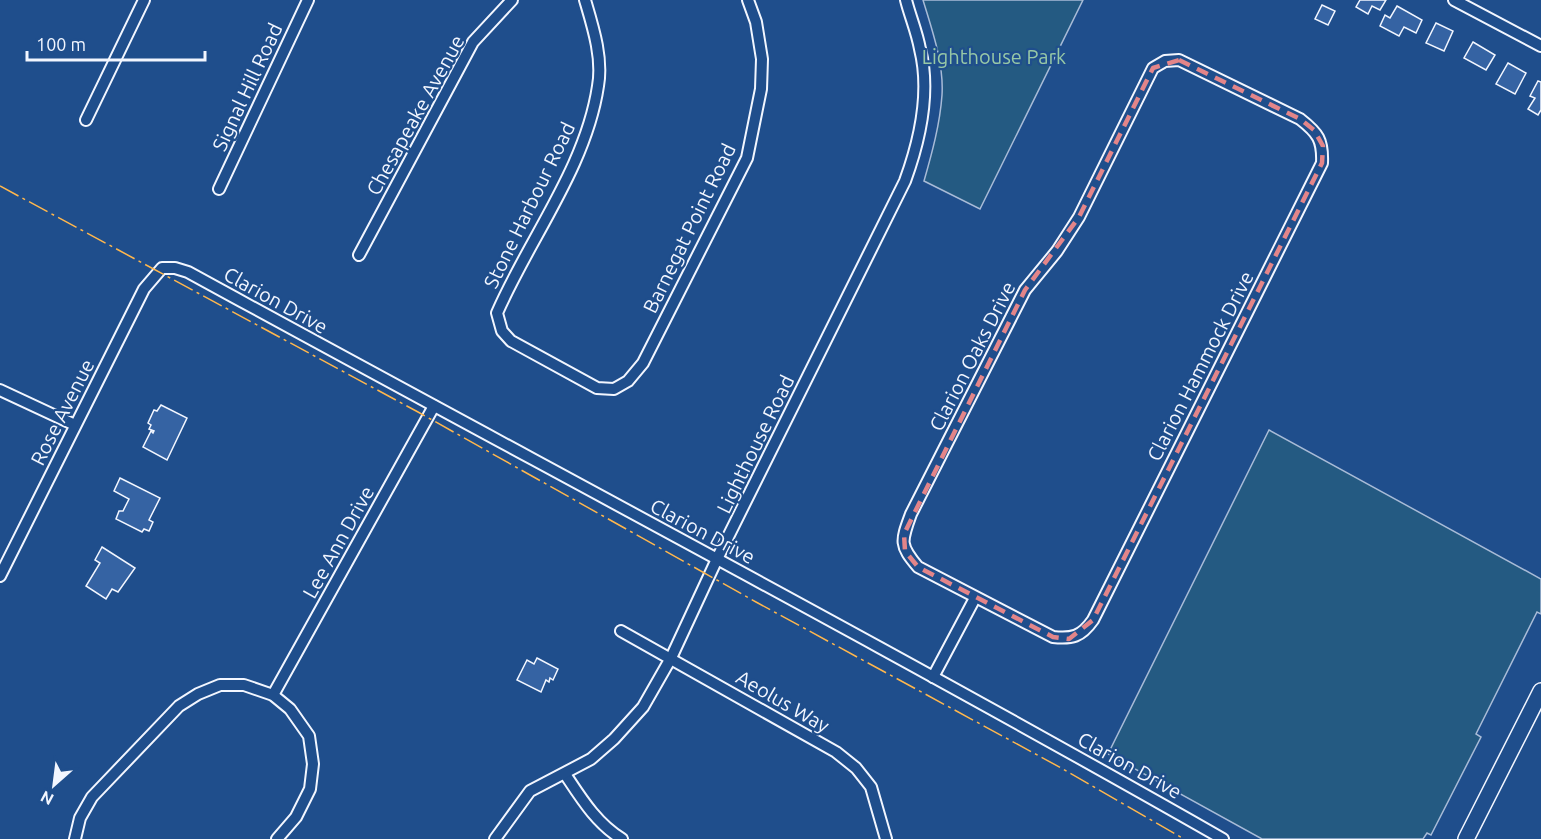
<svg xmlns="http://www.w3.org/2000/svg" width="1541" height="839" viewBox="0 0 1541 839" font-family="Ubuntu,sans-serif">
  <style>
    .green { fill: #245a82; stroke: #a8bbd7; stroke-width: 1.5 }
    .building { fill: #3563a3; stroke: #f2f6ff; stroke-width: 1.5 }
    .lines { fill: none; stroke-linecap: round; stroke-linejoin: round }
    .street-casing { stroke: #f2f6ff; stroke-width: 14 }
    .secondary-casing { stroke: #f2f6ff; stroke-width: 18 }
    .street { stroke: #1f4e8c; stroke-width: 10 }
    .secondary { stroke: #1f4e8c; stroke-width: 15 }
    .power { stroke: #ffb74d; stroke-width: 1.5; stroke-dasharray: 21 4.5 3 4.5; stroke-linecap: butt }
    .marked { fill: none; stroke: #e38589; stroke-width: 4.5; stroke-dasharray: 12 8; stroke-linejoin: round }
    .labels { text-anchor: middle; dominant-baseline: central; stroke-width: 4.5; stroke-linejoin: round; paint-order: stroke }
    .park-label { font-size: 20px; fill: #97c8a6; stroke: #1f4e8c }
    .street-label { font-size: 20px; fill: #f2f6ff; stroke: #1f4e8c }
  </style>
  <rect width="100%" height="100%" fill="#1f4e8c"/>
  <!-- green -->
  <g class="green">
    <path d="M923,0H1083L980,209L924,181C932,153 940,124 942,95C944,63 932,30 923,0Z"/>
    <polygon points="1269,430 1541,579 1541,614 1537,612 1476,734 1481,737 1431,835 1427,833 1423,839 1262,839 1108,754"/>
  </g>
  <!-- building -->
  <g class="building">
    <polygon points="1360,0 1386,0 1380,10 1372,6 1368,14 1356,7"/>
    <polygon points="1322,5 1335,11 1328,25 1315,19"/>
    <polygon points="1397,6 1422,20 1416,33 1404,27 1399,36 1380,26 1385,15 1390,18"/>
    <polygon points="1436,23 1453,31 1444,51 1426,43"/>
    <polygon points="1473,42 1495,55 1486,70 1464,58"/>
    <polygon points="1508,63 1526,73 1515,94 1496,84"/>
    <polygon points="1538,81 1541,82 1541,110 1538,115 1528,109 1535,98 1530,96"/>
    <polygon points="161,405 187,418 167,460 143,447 151,431 153,433 154,431 149,429 151,425 148,423 154,410 157,411"/>
    <polygon points="120,478 160,498 149,520 153,522 149,531 144,529 142,532 116,519 119,511 123,511 129,499 114,491"/>
    <polygon points="102,547 135,568 118,592 112,589 106,599 86,586 100,563 95,560"/>
    <polygon points="537,658 558,669 553,680 550,678 549,682 546,680 541,692 517,680 527,660 534,664"/>
  </g>
  <g class="lines">
    <defs>
      <g id="street">
        <path d="M585,0C593,27 603,58 598,86C586,167 529,239 497,313L502,331L511,341L597,388L614,389L628,381L643,363L747,158L761,89L762,59L756,22L748,0"/>
        <polyline points="1454,0 1541,46"/>
        <path d="M1179,60L1300,119C1318,133 1323,140 1322,163L1093,620C1081,637 1072,639 1053,637L918,567C899,545 901,541 911,514L1025,290L1057,251L1079,217L1153,68L1165,61Z"/>
        <polyline points="86,120 144,0"/>
        <polyline points="219,189 308,0"/>
        <polyline points="359,255 473,42 512,0"/>
        <polyline points="0,390 75,425"/>
        <path d="M0,576L144,289L162,268H175L188,272C533,461 881,644 1223,839"/>
        <polyline points="621,631 836,752 856,768 871,787 886,839"/>
        <polyline points="933,677 975,598"/>
        <polyline points="273,695 434,406"/>
        <path d="M565,774C581,798 596,823 622,839"/>
        <polyline points="75,839 80,818 92,797 179,706 198,694 220,685 244,685 273,695 290,709 309,736 313,764 310,789 296,817 277,839"/>
        <path d="M495,839L530,791L591,759L614,739L643,707L671,658L717,559L905,181C920,140 931,93 920,49C917,32 910,16 906,0"/>
      </g>
      <polyline id="secondary" points="1466,839 1541,691"/>
    </defs>
    <!-- street casing -->
    <use href="#street" class="street-casing"/>
    <!-- secondary casing -->
    <use href="#secondary" class="secondary-casing"/>
    <!-- street -->
    <use href="#street" class="street"/>
    <!-- secondary -->
    <use href="#secondary" class="secondary"/>
    <!-- power -->
    <polyline class="power" points="0,186 418,412 756,602 1063,769 1184,839"/>
  </g>
  <!-- marked area -->
  <path class="marked" d="M1179,60L1300,119L1314,130L1323,146L1322,163L1093,620L1069,639L1053,637L918,567L905,551L904,534L1025,290L1079,217L1153,68Z"/>
  <g class="labels">
    <!-- park labels -->
    <g class="park-label">
      <text x="994" y="56">Lighthouse Park</text>
    </g>
    <!-- street labels -->
    <g class="street-label">
      <text transform="translate(247 87) rotate(-65)">Signal Hill Road</text>
      <text transform="translate(415 115) rotate(-61)">Chesapeake Avenue</text>
      <text transform="translate(529 205) rotate(-64)">Stone Harbour Road</text>
      <text transform="translate(689 228) rotate(-64)">Barnegat Point Road</text>
      <text transform="translate(276 300) rotate(29)">Clarion Drive</text>
      <text transform="translate(972 356) rotate(-63)">Clarion Oaks Drive</text>
      <text transform="translate(1200 366) rotate(-63)">Clarion Hammock Drive</text>
      <text transform="translate(62 412) rotate(-63)">Rose Avenue</text>
      <text transform="translate(755 444) rotate(-64)">Lighthouse Road</text>
      <text transform="translate(703 531) rotate(28)">Clarion Drive</text>
      <text transform="translate(338 542) rotate(-61)">Lee Ann Drive</text>
      <text transform="translate(783 701) rotate(30)">Aeolus Way</text>
      <text transform="translate(1130 765) rotate(29)">Clarion Drive</text>
    </g>
  </g>
  <!-- north arrow -->
  <g transform="translate(54 785) rotate(208)" stroke="#1f4e8c" stroke-width="4.5" paint-order="stroke">
  <path d="M0-4.5L10 22L0 15L-10 22Z" fill="#f2f6ff"/>
  <text y="-9" font-size="16" font-weight="bold" text-anchor="middle" fill="#f2f6ff">N</text>
  </g>
  <!-- scale -->
  <path d="M27 51v9h178v-9" fill="none" stroke="#f2f6ff" stroke-width="3"/>
  <text x="36" y="51" font-size="18" fill="#f2f6ff" stroke="#1f4e8c" stroke-width="4.5" paint-order="stroke">100 m</text>
</svg>
